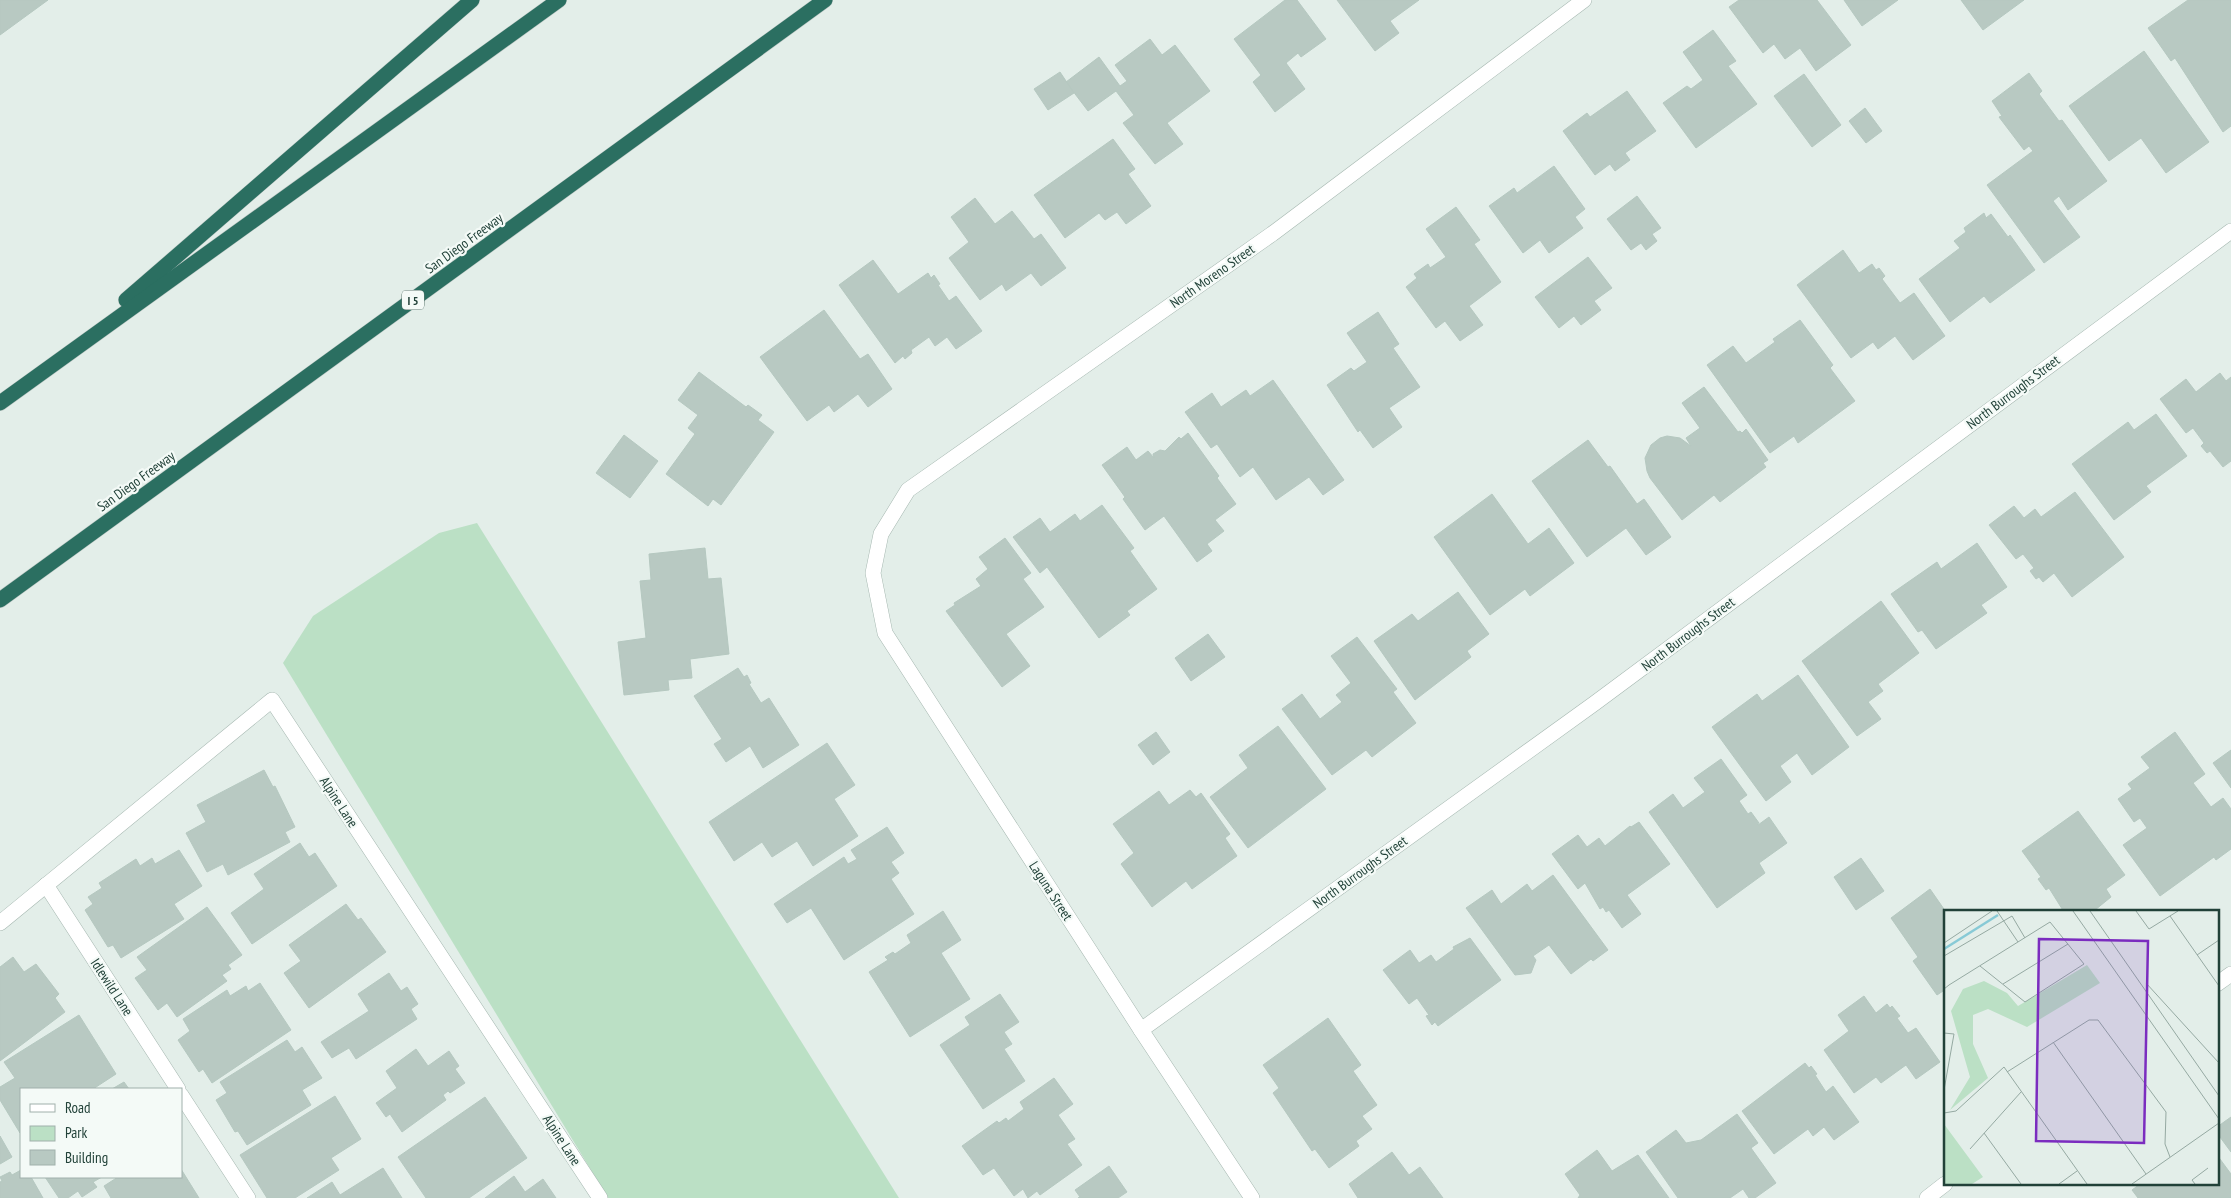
<svg xmlns="http://www.w3.org/2000/svg" width="2231" height="1198" viewBox="0 0 2231 1198" font-family="'PT Sans Narrow',sans-serif">
  <style>
    .green { fill: #bbe0c5 }
    .building { fill: #b8c9c2; stroke: #b5c8c0 }
    .lines { fill: none; stroke-linecap: round; stroke-linejoin: round }
    .lane-casing { stroke: #a5b7b0; stroke-width: 16 }
    .street-casing { stroke: #a5b7b0; stroke-width: 16 }
    .highway-casing { stroke: #c1cac7; stroke-width: 16 }
    .lane { stroke: #fff; stroke-width: 15 }
    .street { stroke: #fff; stroke-width: 15 }
    .highway { stroke: #2b6f61; stroke-width: 15 }
    .labels { text-anchor: middle; dominant-baseline: central; stroke-width: 4.5; stroke-linejoin: round; paint-order: stroke }
    .shield { fill: #f4faf7; stroke: #607871; stroke-width: 1 }
    .shield-label { font-size: 12px; font-weight: bold; fill: #214138 }
    .street-label { font-size: 14px; fill: #214138; stroke: #f4faf7 }
    .inset-river { fill: none; stroke: #88cad6; stroke-width: 2.5 }
    .inset-road { fill: none; stroke: #95a9a2; stroke-width: 1 }
    .view { fill: #7b2cbf; fill-opacity: 0.15; stroke: #7b2cbf; stroke-width: 2.5 }
    .inset-edge { fill: none; stroke: #214138; stroke-width: 2.5 }
  </style>
  <rect width="100%" height="100%" fill="#e3eee9"/>
  <!-- green -->
  <polygon class="green" points="477,523 899,1198 608,1198 283,663 313,616 439,533"/>
  <!-- building -->
  <g class="building">
    <polygon points="0,0 48,0 0,35"/>
    <polygon points="1285,0 1297,0 1326,39 1301,57 1298,53 1286,63 1305,89 1275,112 1253,82 1261,75 1234,39"/>
    <polygon points="1337,0 1419,0 1390,21 1399,33 1375,51"/>
    <polygon points="1739,0 1817,0 1851,45 1816,71 1800,48 1785,59 1774,44 1763,53 1729,7"/>
    <polygon points="1844,0 1898,0 1862,26"/>
    <polygon points="1961,0 2024,0 1983,30"/>
    <polygon points="2188,0 2231,0 2231,126 2223,132 2175,58 2171,61 2148,28"/>
    <polygon points="1713,30 1736,61 1728,66 1757,104 1696,148 1663,103 1687,86 1691,89 1703,80 1683,52"/>
    <polygon points="1150,39 1162,55 1175,45 1210,91 1167,123 1183,144 1155,164 1123,123 1134,115 1116,91 1088,111 1066,82 1099,57 1120,86 1127,81 1115,65"/>
    <polygon points="2144,51 2209,142 2166,173 2141,138 2109,161 2069,106"/>
    <polygon points="1060,72 1074,93 1048,110 1034,89"/>
    <polygon points="2029,73 2042,91 2039,94 2059,121 2062,120 2107,181 2068,210 2059,196 2053,201 2080,237 2044,263 1987,185 2033,151 2029,146 2024,150 1999,117 2002,116 1992,101"/>
    <polygon points="1804,74 1841,125 1812,147 1774,96"/>
    <polygon points="1627,91 1656,131 1625,153 1630,160 1615,171 1610,164 1595,175 1563,131 1587,113 1590,117"/>
    <polygon points="1865,108 1882,131 1866,143 1849,121"/>
    <polygon points="1113,139 1135,169 1128,174 1151,206 1126,224 1117,212 1105,220 1099,213 1065,238 1034,195"/>
    <polygon points="1554,166 1585,209 1575,217 1583,228 1549,253 1540,240 1523,253 1489,206 1514,188 1517,193"/>
    <polygon points="1637,196 1661,228 1652,234 1657,241 1646,250 1641,243 1631,250 1607,219"/>
    <polygon points="975,198 995,224 1012,211 1034,239 1041,234 1066,268 1041,286 1031,273 1006,291 1002,284 980,300 949,258 969,242 951,217"/>
    <polygon points="1456,207 1480,240 1474,244 1501,282 1469,306 1483,325 1460,341 1445,321 1436,328 1406,287 1417,278 1414,274 1428,264 1430,268 1446,257 1426,229"/>
    <polygon points="1984,213 1986,218 1991,214 2008,237 2010,235 2035,270 1990,303 1984,296 1950,322 1919,279 1960,248 1954,241 1966,232 1964,228"/>
    <polygon points="1843,250 1859,273 1872,264 1876,270 1879,268 1885,276 1882,279 1900,303 1914,293 1945,336 1913,360 1895,336 1878,349 1873,342 1851,358 1797,285"/>
    <polygon points="1588,257 1612,288 1594,301 1601,310 1581,325 1574,316 1559,328 1535,297"/>
    <polygon points="873,260 898,294 928,273 931,278 934,275 940,284 938,285 949,301 956,296 982,331 956,349 947,337 935,346 929,337 911,350 912,353 905,359 903,356 895,363 839,285"/>
    <polygon points="824,310 860,359 868,354 892,389 868,407 858,394 834,412 829,405 807,421 760,357"/>
    <polygon points="1378,312 1399,344 1393,348 1420,387 1389,408 1402,427 1373,448 1360,430 1358,432 1327,385 1351,368 1354,371 1367,362 1347,333"/>
    <polygon points="1800,320 1833,365 1830,368 1855,401 1798,443 1794,436 1770,453 1707,365 1733,346 1746,363 1775,342 1773,339"/>
    <polygon points="699,372 746,407 748,405 762,415 758,420 774,432 721,505 713,499 708,506 666,474 695,434 688,428 698,415 678,400"/>
    <polygon points="2220,373 2226,381 2231,377 2231,461 2223,467 2210,451 2207,453 2201,446 2204,443 2193,428 2186,433 2160,399 2186,379 2196,392"/>
    <polygon points="1273,380 1344,480 1323,495 1309,477 1276,500 1253,467 1240,477 1217,444 1211,448 1185,412 1212,393 1221,407 1246,390 1250,396"/>
    <polygon points="1704,387 1738,432 1740,431 1742,433 1746,429 1768,460 1763,463 1766,467 1720,502 1714,495 1682,520 1650,478 1647,471 1645,458 1651,445 1660,438 1667,436 1680,438 1691,446 1686,438 1700,428 1682,403"/>
    <polygon points="2156,414 2187,456 2146,486 2151,492 2114,520 2072,464 2128,422 2134,430"/>
    <polygon points="1188,433 1219,476 1217,478 1236,504 1215,520 1224,531 1207,544 1212,551 1197,562 1164,516 1145,530 1123,499 1125,497 1102,465 1127,447 1136,460 1148,451 1154,458 1153,454 1160,450 1165,451 1179,437 1181,439"/>
    <polygon points="624,435 658,461 630,498 596,473"/>
    <polygon points="1588,440 1608,467 1610,466 1637,504 1644,499 1671,537 1646,555 1626,528 1587,557 1532,481"/>
    <polygon points="2075,492 2124,557 2072,597 2054,573 2043,582 2039,577 2036,579 2030,571 2034,568 2023,554 2016,559 1989,525 2014,506 2024,518 2035,509 2041,517"/>
    <polygon points="1492,494 1528,544 1549,528 1574,563 1530,596 1525,589 1490,615 1434,537"/>
    <polygon points="1102,505 1134,548 1130,551 1157,589 1127,611 1130,615 1099,638 1047,567 1040,573 1013,537 1040,518 1050,532 1075,514 1080,521"/>
    <polygon points="1005,538 1031,573 1023,579 1044,607 1006,634 1030,666 1002,687 946,611 955,605 954,603 981,586 976,579 988,569 979,557"/>
    <polygon points="1977,543 2007,587 1981,605 1987,613 1936,649 1922,630 1918,632 1891,594 1937,562 1941,569"/>
    <polygon points="705,548 708,579 721,578 729,654 690,659 692,678 668,680 669,690 624,695 618,642 646,638 640,581 651,580 649,554"/>
    <polygon points="1458,592 1489,634 1467,651 1471,657 1415,700 1374,641 1412,614 1418,621"/>
    <polygon points="1881,601 1919,653 1878,684 1883,691 1868,702 1881,719 1857,736 1802,661"/>
    <polygon points="1208,634 1225,657 1191,681 1175,658"/>
    <polygon points="1357,637 1397,689 1393,692 1416,723 1372,757 1366,750 1332,775 1282,709 1302,694 1320,719 1342,702 1336,695 1351,683 1331,656"/>
    <polygon points="738,668 744,677 747,675 751,683 749,684 761,703 769,698 799,745 763,768 750,746 726,762 714,744 722,739 694,696"/>
    <polygon points="1798,675 1849,747 1812,775 1797,753 1780,766 1791,782 1766,801 1712,727 1757,694 1762,701"/>
    <polygon points="1278,726 1326,789 1248,848 1210,797 1248,768 1239,755"/>
    <polygon points="1156,732 1170,752 1153,765 1138,745"/>
    <polygon points="2175,732 2205,774 2193,783 2211,807 2223,798 2231,809 2231,849 2216,860 2214,857 2160,896 2123,845 2147,828 2140,818 2134,822 2118,799 2132,789 2128,784 2150,768 2141,757"/>
    <polygon points="827,743 855,785 834,799 858,836 813,866 797,841 772,857 762,842 734,861 709,822"/>
    <polygon points="2231,750 2231,788 2213,763"/>
    <polygon points="1721,759 1747,795 1739,801 1748,814 1751,812 1759,823 1757,824 1758,825 1769,817 1787,843 1759,863 1765,873 1717,908 1649,812 1673,794 1683,808 1705,792 1694,778"/>
    <polygon points="264,770 273,787 275,786 295,827 285,832 290,842 228,875 223,864 207,872 186,833 206,822 197,805"/>
    <polygon points="1190,790 1196,797 1201,793 1230,834 1225,838 1237,856 1192,889 1186,881 1152,907 1121,864 1134,853 1113,824 1159,791 1169,805"/>
    <polygon points="2078,811 2125,875 2106,889 2111,897 2095,910 2096,912 2064,912 2049,888 2046,890 2038,879 2041,877 2022,851"/>
    <polygon points="1639,822 1670,864 1627,895 1641,914 1622,928 1609,910 1606,912 1603,907 1600,909 1585,883 1578,889 1552,854 1578,835 1587,847 1599,838 1605,846 1630,826 1631,827"/>
    <polygon points="887,827 904,853 891,862 899,873 891,879 914,914 844,960 811,908 787,923 774,904 844,857 848,864 857,859 851,850"/>
    <polygon points="300,843 309,857 315,853 337,886 252,944 231,913 264,889 254,874"/>
    <polygon points="179,850 202,886 174,904 184,919 121,958 113,945 108,947 85,910 93,904 88,897 102,888 99,883 136,859 140,866 152,858 155,864"/>
    <polygon points="1861,858 1884,891 1856,910 1834,877"/>
    <polygon points="1553,875 1608,950 1593,961 1591,959 1571,974 1549,945 1533,956 1536,960 1531,973 1515,975 1466,908 1492,890 1501,904 1527,884 1532,891"/>
    <polygon points="1930,889 1946,912 1945,912 1945,994 1943,991 1937,995 1913,961 1918,957 1891,918"/>
    <polygon points="346,904 358,920 361,918 386,952 309,1008 284,973 301,961 289,945"/>
    <polygon points="207,907 242,955 228,965 231,969 222,975 227,981 177,1017 167,1003 158,1010 135,978 147,970 137,957"/>
    <polygon points="943,911 961,940 941,953 970,999 910,1037 869,972 888,960 885,957 893,952 895,954 911,943 907,935"/>
    <polygon points="1470,938 1501,980 1438,1026 1435,1022 1432,1025 1426,1016 1429,1015 1417,998 1409,1004 1383,970 1410,950 1419,963 1431,955 1436,962 1454,949 1453,947"/>
    <polygon points="13,957 24,972 36,964 59,994 55,998 65,1012 0,1061 0,967"/>
    <polygon points="389,973 401,991 407,987 418,1004 411,1009 417,1019 356,1059 349,1048 332,1058 321,1042 369,1011 358,994"/>
    <polygon points="260,983 291,1030 212,1083 203,1069 199,1072 178,1040 190,1031 183,1019 227,990 230,996 246,986 248,991"/>
    <polygon points="1000,994 1019,1022 1004,1032 1012,1044 1004,1049 1025,1081 983,1109 940,1045 970,1025 965,1017"/>
    <polygon points="1864,996 1876,1013 1887,1004 1890,1008 1892,1006 1900,1016 1897,1018 1908,1033 1916,1028 1940,1062 1916,1079 1906,1065 1881,1083 1876,1077 1854,1093 1824,1050 1849,1031 1838,1015"/>
    <polygon points="79,1015 116,1074 93,1089 21,1089 20,1133 0,1100 0,1087 15,1078 4,1062"/>
    <polygon points="1328,1018 1361,1065 1353,1071 1377,1105 1362,1116 1372,1129 1356,1141 1359,1146 1329,1168 1315,1149 1312,1151 1273,1093 1279,1088 1263,1065"/>
    <polygon points="287,1040 295,1052 302,1047 322,1078 302,1090 311,1105 247,1145 238,1131 235,1132 216,1100 227,1093 220,1082"/>
    <polygon points="416,1049 428,1066 449,1051 459,1066 455,1069 465,1083 450,1093 448,1091 443,1095 446,1100 402,1132 390,1114 386,1117 376,1103 397,1088 386,1071"/>
    <polygon points="1805,1063 1809,1068 1811,1066 1817,1074 1815,1075 1826,1092 1833,1086 1859,1122 1834,1140 1824,1127 1813,1136 1808,1129 1774,1154 1742,1111"/>
    <polygon points="1054,1078 1073,1104 1058,1115 1075,1139 1067,1144 1082,1165 1040,1195 1037,1191 1028,1198 1023,1189 1014,1196 994,1168 983,1175 962,1146 997,1121 999,1123 1006,1118 1008,1121 1024,1109 1020,1102"/>
    <polygon points="124,1082 129,1089 112,1089"/>
    <polygon points="335,1096 361,1139 331,1158 339,1170 295,1198 267,1198 240,1155"/>
    <polygon points="485,1097 527,1158 469,1198 426,1198 398,1157"/>
    <polygon points="1737,1114 1758,1143 1751,1148 1776,1183 1755,1198 1749,1198 1743,1189 1730,1198 1678,1198 1646,1152 1676,1130 1686,1143 1701,1140"/>
    <polygon points="2231,1117 2231,1152 2217,1133 2217,1127"/>
    <polygon points="0,1136 12,1157 0,1164"/>
    <polygon points="1597,1150 1612,1171 1638,1155 1669,1198 1578,1198 1580,1195 1565,1174"/>
    <polygon points="1392,1152 1409,1175 1420,1167 1443,1198 1358,1198 1349,1184"/>
    <polygon points="2217,1155 2231,1174 2231,1198 2138,1198 2132,1190 2140,1184 2217,1184"/>
    <polygon points="1109,1166 1127,1192 1118,1198 1078,1198 1080,1197 1075,1190"/>
    <polygon points="383,1168 402,1198 307,1198 332,1182 340,1195"/>
    <polygon points="181,1169 199,1198 111,1198 104,1186 118,1177 181,1177"/>
    <polygon points="21,1170 21,1177 31,1177 43,1198 0,1198 0,1182 2,1181 0,1177 10,1172 12,1175"/>
    <polygon points="514,1176 525,1192 543,1179 556,1198 485,1198"/>
    <polygon points="45,1177 102,1177 93,1182 97,1187 82,1197 78,1191 68,1198 59,1198"/>
  </g>
  <g class="lines">
    <defs>
      <g id="lane">
        <polyline points="46,885 178,1089"/>
        <polyline points="0,923 272,700 600,1198"/>
        <polyline points="181,1095 248,1198"/>
      </g>
      <g id="street">
        <polyline points="2217,984 2231,974"/>
        <polyline points="1141,1030 1595,703 2231,231"/>
        <polyline points="1252,1198 1141,1030 885,633 873,573 881,534 908,490 1272,234 1584,0"/>
        <polyline points="1927,1198 1945,1184"/>
      </g>
      <g id="highway">
        <polyline points="126,300 472,0"/>
        <polyline points="0,403 559,0"/>
        <polyline points="0,600 825,0"/>
      </g>
    </defs>
    <!-- lane casing -->
    <use href="#lane" class="lane-casing"/>
    <!-- street casing -->
    <use href="#street" class="street-casing"/>
    <!-- highway casing -->
    <use href="#highway" class="highway-casing"/>
    <!-- lane -->
    <use href="#lane" class="lane"/>
    <!-- street -->
    <use href="#street" class="street"/>
    <!-- highway -->
    <use href="#highway" class="highway"/>
  </g>
  <g class="labels">
    <!-- shield labels -->
    <rect class="shield" x="402" y="290.5" width="22" height="19" rx="4"/>
    <g class="shield-label">
      <text x="413" y="300">I 5</text>
    </g>
    <!-- street labels -->
    <g class="street-label">
      <text transform="translate(464 243) rotate(-36)">San Diego Freeway</text>
      <text transform="translate(1212 276) rotate(-35)">North Moreno Street</text>
      <text transform="translate(2013 392) rotate(-37)">North Burroughs Street</text>
      <text transform="translate(136 481) rotate(-36)">San Diego Freeway</text>
      <text transform="translate(1688 634) rotate(-37)">North Burroughs Street</text>
      <text transform="translate(339 802) rotate(57)">Alpine Lane</text>
      <text transform="translate(1360 872) rotate(-36)">North Burroughs Street</text>
      <text transform="translate(1051 891) rotate(57)">Laguna Street</text>
      <text transform="translate(112 987) rotate(57)">Idlewild Lane</text>
      <text transform="translate(562 1140) rotate(57)">Alpine Lane</text>
    </g>
  </g>
  <!-- overview -->
  <g transform="translate(1944 910)">
    <rect width="275" height="275" fill="#e3eee9"/>
    <path d="M143,55L156,73L83,117L44,99L29,105V134L44,168L6,200L26,167L7,101L19,79L40,71L63,83L74,96ZM0,214L39,267L28,274H0Z" fill="#bbe0c5"/>
    <path class="inset-river" d="M0,39L54,5"/>
    <path class="inset-road" d="M53,1L74,32M129,1L275,209M146,1L275,186M192,1L205,19L234,1M226,6L275,76M0,33L48,1M253,45L275,30M0,46L68,6L81,28M202,73L275,153M59,74L124,34M0,79L5,75L106,12L140,54L81,92L36,56M0,123L10,124L0,180M109,132L202,264M63,162L145,110H154L222,202L221,234L226,247M0,203L12,201L60,157L143,274M40,223L77,274M26,239L77,182M115,274L133,261M188,274L275,213M251,274L248,270L264,258"/>
    <path class="view" d="M95,29L204,31L200,233L92,231Z"/>
    <rect width="275" height="275" class="inset-edge"/>
  </g>
  <!-- legend -->
  <rect x="20" y="1088" width="162" height="90" fill="#f4faf7" stroke="#a0b0ab"/>
  <rect x="30" y="1104" width="25" height="8" fill="#ffffff" stroke="#a0b0ab"/>
  <text x="65" y="1113" font-size="15" fill="#214138">Road</text>
  <rect x="30" y="1126" width="25" height="15" fill="#bbe0c5" stroke="#a0b0ab"/>
  <text x="65" y="1138" font-size="15" fill="#214138">Park</text>
  <rect x="30" y="1150" width="25" height="15" fill="#b8c9c2" stroke="#a0b0ab"/>
  <text x="65" y="1163" font-size="15" fill="#214138">Building</text>
</svg>
